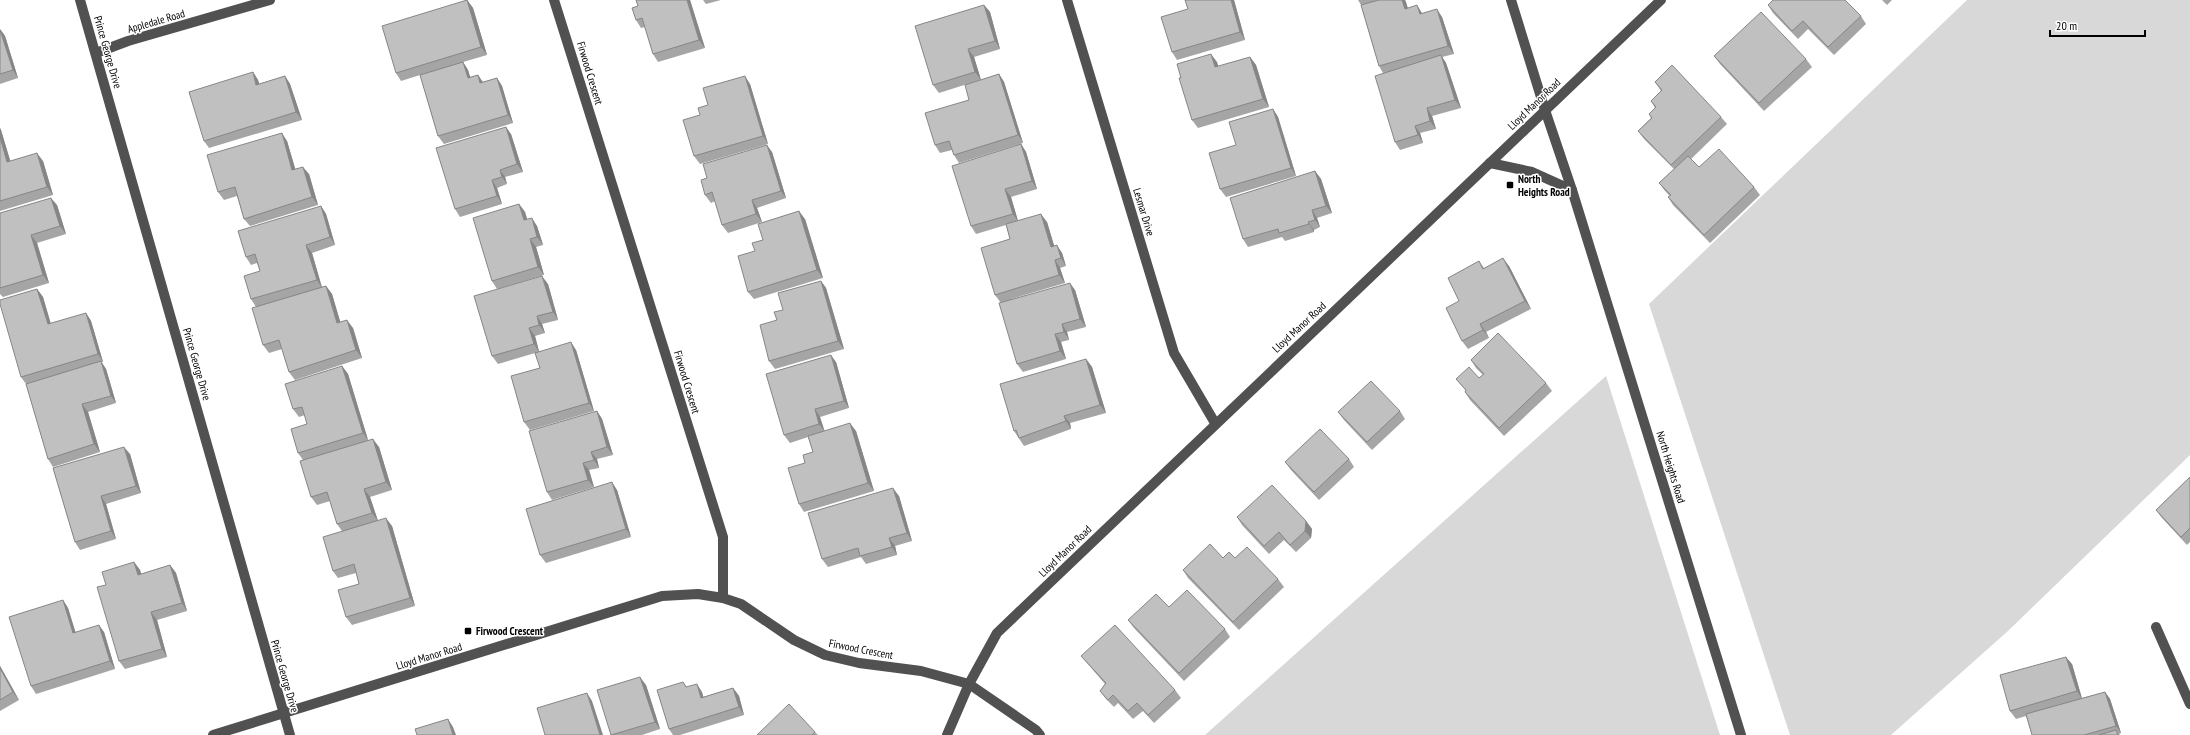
<svg xmlns="http://www.w3.org/2000/svg" width="2190" height="735" viewBox="0 0 2190 735" font-family="'PT Sans Narrow',sans-serif">
  <style>
    .green { fill: #d8d8d8 }
    .lines { fill: none; stroke-linecap: round; stroke-linejoin: round }
    .minor { stroke: #515151; stroke-width: 10 }
    .wall { fill: #a5a5a5 }
    .shaded-wall { fill: #868686 }
    .building { fill: #c0c0c0; stroke: #868686 }
    .poi-dot { fill: #000; stroke: #fff; stroke-width: 1.5 }
    .labels { text-anchor: middle; dominant-baseline: central; stroke-width: 3; stroke-linejoin: round; paint-order: stroke }
    .street-label { font-size: 11px; fill: #000; stroke: #fff }
    .poi-label { font-size: 11px; font-weight: bold; fill: #000; stroke: #fff; text-anchor: start }
  </style>
  <rect width="100%" height="100%" fill="#fff"/>
  <!-- green -->
  <g class="green">
    <polygon points="1967,0 2190,0 2190,455 2008,631 1891,735 1790,735 1649,304"/>
    <polygon points="1606,376 1720,735 1205,735"/>
  </g>
  <g class="lines">
    <!-- minor -->
    <g class="minor">
      <polyline points="80,0 290,735"/>
      <polyline points="554,0 723,537 723,598"/>
      <polyline points="1067,0 1174,353 1215,423"/>
      <polyline points="1511,0 1545,110 1572,190 1741,735"/>
      <polyline points="96,53 128,41 270,0"/>
      <polyline points="1490,163 1532,172 1572,190"/>
      <polyline points="2156,627 2190,704"/>
      <polyline points="213,735 662,596 698,594 723,598 741,604 794,640 825,655 859,663 921,671 969,684 1036,730 1040,735"/>
      <polyline points="947,735 969,684 997,633 1661,0"/>
    </g>
  </g>
  <!-- wall -->
  <g class="wall">
    <polygon points="467,0 473,8 487,55 463,62 468,70 470,77 478,75 483,82 497,78 502,86 513,123 444,144 438,136 420,75 401,81 396,73"/>
    <polygon points="636,0 690,0 705,48 658,62 653,54 645,27 641,28 636,20 638,6"/>
    <polygon points="703,0 721,0 706,4"/>
    <polygon points="1185,0 1234,0 1245,40 1177,60 1172,52 1188,9"/>
    <polygon points="1358,0 1405,0 1408,8 1423,14 1442,17 1454,54 1442,57 1446,63 1461,108 1432,116 1436,129 1420,133 1423,143 1400,150 1395,142 1383,73 1379,66 1361,5"/>
    <polygon points="1882,0 1892,0 1887,5"/>
    <polygon points="984,5 990,12 1000,49 974,57 981,80 999,74 1004,82 1023,143 959,163 954,155 952,150 940,153 935,145 969,100 980,80 939,93 933,85"/>
    <polygon points="1768,5 1861,16 1866,24 1834,55 1808,29 1798,39 1773,13"/>
    <polygon points="0,29 5,36 18,78 0,84"/>
    <polygon points="1714,56 1806,59 1812,67 1764,111 1720,64"/>
    <polygon points="1250,57 1256,65 1269,107 1198,128 1192,120 1217,62 1218,67"/>
    <polygon points="253,72 258,80 259,84 285,76 290,84 302,120 209,148 204,141"/>
    <polygon points="1655,82 1721,117 1727,124 1691,159 1699,167 1754,187 1760,195 1710,243 1673,205 1668,197 1670,196 1665,191 1659,183 1674,169 1644,139 1638,131 1651,118 1649,114 1655,108 1651,101 1661,91"/>
    <polygon points="750,84 768,144 700,164 694,156 700,115 708,105"/>
    <polygon points="1273,109 1278,117 1296,176 1226,197 1220,189 1236,145"/>
    <polygon points="0,128 1,130 10,161 43,161 53,195 0,211"/>
    <polygon points="511,134 523,172 505,177 507,184 497,188 502,204 460,217 455,209"/>
    <polygon points="287,141 295,169 309,174 318,205 250,226 244,219 237,196 224,200 218,192"/>
    <polygon points="1021,144 1026,152 1037,189 1011,197 1018,221 1047,222 1054,246 1062,253 1066,266 1060,268 1065,283 1011,299 1075,290 1086,327 1067,332 1069,340 1061,342 1066,359 1023,372 1017,364 1001,303 995,295 1010,239 1006,225 976,234 971,226"/>
    <polygon points="772,152 786,198 757,208 762,222 728,233 722,225 715,201 711,203 705,195 707,178"/>
    <polygon points="1315,171 1321,179 1332,213 1317,218 1320,227 1314,230 1314,232 1285,241 1282,237 1248,247 1243,239"/>
    <polygon points="519,204 525,212 527,220 537,226 543,245 536,247 544,275 497,289 492,281"/>
    <polygon points="57,205 66,234 37,243 49,283 3,297 0,294 0,213"/>
    <polygon points="321,206 326,214 335,245 312,253 322,287 326,286 332,294 340,322 353,328 362,358 295,380 289,372 282,349 269,353 263,345 256,307 251,299 260,271 257,263 251,265 246,257"/>
    <polygon points="805,219 823,278 754,299 748,292 755,251 763,240"/>
    <polygon points="1479,261 1484,268 1509,266 1531,309 1486,332 1489,338 1468,349 1462,341 1459,301"/>
    <polygon points="821,281 826,288 844,349 775,369 769,361 777,320"/>
    <polygon points="548,284 558,320 542,324 545,333 535,336 539,351 576,350 594,411 530,430 524,422 540,368 535,353 498,364 492,356"/>
    <polygon points="37,289 43,297 51,324 86,313 91,321 103,362 101,362 106,369 116,403 88,412 100,452 53,467 48,459 26,384 21,377"/>
    <polygon points="1086,359 1092,367 1106,413 1070,423 1071,429 1024,446 1014,431"/>
    <polygon points="1471,360 1546,383 1552,391 1504,436 1470,400 1465,392 1466,391 1456,379 1479,378 1483,375 1476,368"/>
    <polygon points="836,362 849,408 820,417 824,431 856,431 874,491 804,512 799,504 805,463 813,452 808,437 790,443 784,435"/>
    <polygon points="342,366 348,374 368,440 379,447 392,490 370,497 378,521 392,526 415,606 352,625 346,617 359,584 356,573 338,578 333,571 342,531 337,524 330,501 317,505 311,497 303,460 298,453 307,424 305,415 299,417 293,409"/>
    <polygon points="597,411 602,419 613,455 597,459 599,468 589,470 594,487 552,500 547,492"/>
    <polygon points="1400,411 1405,419 1372,450 1344,420 1338,412"/>
    <polygon points="130,454 141,493 106,504 116,539 80,550 75,542 53,468"/>
    <polygon points="1349,459 1354,467 1319,500 1291,470 1285,462"/>
    <polygon points="2190,477 2190,542 2187,545 2162,518 2156,510"/>
    <polygon points="617,490 631,537 546,563 540,555"/>
    <polygon points="899,496 912,541 895,546 897,555 866,564 861,557 828,567 822,559"/>
    <polygon points="1237,517 1306,521 1312,529 1311,538 1296,552 1284,540 1269,554 1242,525"/>
    <polygon points="1223,558 1235,558 1278,579 1284,587 1239,630 1188,578 1183,570"/>
    <polygon points="134,562 140,570 141,574 170,565 176,573 187,611 157,620 167,657 125,669 119,661 106,585"/>
    <polygon points="63,600 68,608 75,632 104,632 115,669 36,694 31,686"/>
    <polygon points="1128,620 1225,629 1230,637 1184,681 1134,628"/>
    <polygon points="1081,656 1175,690 1181,698 1154,723 1143,711 1133,719 1118,703 1114,707 1106,699 1100,691 1105,684"/>
    <polygon points="2072,664 2082,698 2105,692 2110,699 2121,733 2119,734 2120,735 2032,735 2026,716 2016,719 2010,711"/>
    <polygon points="0,666 19,700 0,711"/>
    <polygon points="683,682 687,687 702,692 703,697 733,688 739,696 744,715 680,735 673,735 669,729"/>
    <polygon points="646,685 660,729 642,735 611,735"/>
    <polygon points="815,732 818,735 757,735"/>
  </g>
  <!-- shaded-wall -->
  <g class="shaded-wall">
    <polygon points="467,0 473,8 487,55 481,47"/>
    <polygon points="687,0 690,0 705,48 699,40"/>
    <polygon points="1231,0 1234,0 1245,40 1240,32"/>
    <polygon points="1402,0 1405,0 1406,2 1410,17 1405,9"/>
    <polygon points="984,5 990,12 1000,49 995,41"/>
    <polygon points="1417,5 1422,13 1425,22 1420,14"/>
    <polygon points="1437,9 1442,17 1454,54 1448,46"/>
    <polygon points="0,29 5,36 18,78 13,70"/>
    <polygon points="968,49 974,57 981,80 975,72"/>
    <polygon points="1211,54 1217,62 1221,75 1215,67"/>
    <polygon points="1441,55 1446,63 1461,108 1455,100"/>
    <polygon points="1250,57 1256,65 1269,107 1263,99"/>
    <polygon points="463,62 468,70 473,86 468,78"/>
    <polygon points="253,72 258,80 262,92 256,85"/>
    <polygon points="999,74 1004,82 1023,143 1018,135"/>
    <polygon points="478,75 483,83 480,83"/>
    <polygon points="285,76 290,84 302,120 296,112"/>
    <polygon points="745,76 750,84 768,144 763,136"/>
    <polygon points="497,78 502,86 513,123 508,115"/>
    <polygon points="1427,108 1432,116 1436,129 1430,121"/>
    <polygon points="1273,109 1278,117 1296,176 1291,168"/>
    <polygon points="1415,126 1420,133 1423,143 1418,135"/>
    <polygon points="506,127 511,134 523,172 517,164"/>
    <polygon points="0,128 1,130 13,170 7,162 0,137"/>
    <polygon points="282,133 287,141 298,178 292,170"/>
    <polygon points="1021,144 1026,152 1037,189 1032,181"/>
    <polygon points="767,145 772,152 786,198 781,191"/>
    <polygon points="37,153 43,161 53,195 47,187"/>
    <polygon points="303,167 309,174 318,205 312,197"/>
    <polygon points="500,170 505,177 507,184 502,177"/>
    <polygon points="1315,171 1321,179 1332,213 1326,206"/>
    <polygon points="492,180 497,188 502,204 497,196"/>
    <polygon points="1005,189 1011,197 1018,221 1013,214"/>
    <polygon points="51,198 57,205 66,234 60,226"/>
    <polygon points="752,200 757,208 762,222 756,214"/>
    <polygon points="519,204 525,212 530,228 524,220"/>
    <polygon points="321,206 326,214 335,245 330,237"/>
    <polygon points="1312,210 1317,218 1320,227 1315,220"/>
    <polygon points="799,211 805,219 823,278 817,270"/>
    <polygon points="1041,214 1047,222 1057,255 1051,247"/>
    <polygon points="532,218 537,226 543,245 537,237"/>
    <polygon points="1308,222 1314,230 1314,232 1309,224"/>
    <polygon points="31,235 37,243 49,283 43,275"/>
    <polygon points="530,239 536,247 544,275 538,267"/>
    <polygon points="306,245 312,253 322,288 317,280"/>
    <polygon points="1057,245 1062,253 1066,266 1061,258"/>
    <polygon points="1503,258 1509,266 1531,309 1525,301"/>
    <polygon points="1055,260 1060,268 1065,283 1059,275"/>
    <polygon points="542,276 548,284 558,320 553,312"/>
    <polygon points="821,281 826,288 844,349 838,341"/>
    <polygon points="1070,283 1075,290 1086,327 1080,319"/>
    <polygon points="326,286 332,294 343,331 337,323"/>
    <polygon points="37,289 43,297 53,332 48,324"/>
    <polygon points="86,313 91,321 103,362 98,354"/>
    <polygon points="537,316 542,324 545,333 539,325"/>
    <polygon points="347,320 353,328 362,358 356,350"/>
    <polygon points="1062,324 1067,332 1069,340 1064,332"/>
    <polygon points="1480,324 1486,332 1489,338 1483,330"/>
    <polygon points="529,328 535,336 539,352 534,344"/>
    <polygon points="1055,334 1061,342 1066,359 1060,351"/>
    <polygon points="571,342 576,350 594,411 589,403"/>
    <polygon points="831,355 836,362 849,408 844,401"/>
    <polygon points="1086,359 1092,367 1106,413 1100,405"/>
    <polygon points="101,361 106,369 116,403 111,396"/>
    <polygon points="342,366 348,374 368,440 363,433"/>
    <polygon points="82,404 88,412 100,452 94,444"/>
    <polygon points="815,409 820,417 825,432 819,424"/>
    <polygon points="597,411 602,419 613,455 607,447"/>
    <polygon points="1064,416 1070,423 1071,429 1066,421"/>
    <polygon points="850,423 856,431 874,491 868,483"/>
    <polygon points="373,439 379,447 392,490 386,482"/>
    <polygon points="124,447 130,454 141,493 136,486"/>
    <polygon points="591,452 597,459 599,468 594,460"/>
    <polygon points="583,463 589,470 594,487 588,480"/>
    <polygon points="612,482 617,490 631,537 626,529"/>
    <polygon points="893,488 899,496 912,541 907,533"/>
    <polygon points="364,489 370,497 378,521 372,513"/>
    <polygon points="101,496 106,504 116,539 111,531"/>
    <polygon points="386,518 392,526 415,606 410,598"/>
    <polygon points="1306,521 1312,529 1311,538 1305,531"/>
    <polygon points="889,538 895,546 897,555 892,547"/>
    <polygon points="134,562 140,570 144,583 138,575"/>
    <polygon points="170,565 176,573 187,611 182,603"/>
    <polygon points="63,600 68,608 78,640 73,633"/>
    <polygon points="151,612 157,620 167,657 162,649"/>
    <polygon points="99,625 104,632 115,669 110,661"/>
    <polygon points="2066,657 2072,664 2082,699 2077,691"/>
    <polygon points="0,666 19,700 13,692 0,668"/>
    <polygon points="640,677 646,685 660,729 655,722"/>
    <polygon points="697,684 702,692 706,706 701,698"/>
    <polygon points="733,688 739,696 744,715 739,707"/>
    <polygon points="2105,692 2110,699 2121,733 2116,726"/>
    <polygon points="587,693 592,701 603,735 600,735"/>
    <polygon points="448,719 453,727 456,735 453,735"/>
  </g>
  <!-- building -->
  <g class="building">
    <polygon points="467,0 481,47 396,73 382,26"/>
    <polygon points="636,0 687,0 699,40 653,54 642,18 636,20 632,8 638,6"/>
    <polygon points="1185,0 1231,0 1240,32 1172,52 1161,17 1188,9"/>
    <polygon points="1379,0 1402,0 1405,9 1417,5 1420,14 1437,9 1448,46 1379,66 1361,5"/>
    <polygon points="1773,0 1845,0 1861,16 1828,47 1803,21 1792,31 1768,5"/>
    <polygon points="984,5 995,41 968,49 975,72 933,85 915,26"/>
    <polygon points="1761,12 1806,59 1759,103 1714,56"/>
    <polygon points="0,30 13,70 0,74"/>
    <polygon points="1211,54 1215,67 1250,57 1263,99 1192,120 1179,78 1181,78 1177,64"/>
    <polygon points="1441,55 1455,100 1427,108 1430,121 1415,126 1418,135 1395,142 1375,76"/>
    <polygon points="463,62 468,78 478,75 480,83 497,78 508,115 438,136 420,75"/>
    <polygon points="1672,65 1721,117 1671,165 1638,131 1652,118 1649,114 1656,107 1651,101 1662,90 1655,82"/>
    <polygon points="253,72 256,85 285,76 296,112 204,141 189,92"/>
    <polygon points="999,74 1018,135 954,155 949,141 935,145 925,113 969,100 965,85"/>
    <polygon points="745,76 763,136 694,156 683,120 700,115 698,108 708,105 703,88"/>
    <polygon points="1273,109 1291,168 1220,189 1209,153 1236,145 1229,122"/>
    <polygon points="506,127 517,164 500,170 502,177 492,180 497,196 455,209 436,148"/>
    <polygon points="282,133 292,170 303,167 312,197 244,219 235,187 218,192 207,155"/>
    <polygon points="0,137 7,162 37,153 47,187 0,201"/>
    <polygon points="1021,144 1032,181 1005,189 1013,214 971,226 952,166"/>
    <polygon points="767,145 781,191 752,200 756,214 722,225 712,192 705,195 701,180 707,178 703,164"/>
    <polygon points="1719,149 1754,187 1704,235 1668,197 1671,195 1659,183 1688,156 1699,167"/>
    <polygon points="1315,171 1326,206 1312,210 1315,220 1308,222 1309,224 1279,233 1278,229 1243,239 1230,198"/>
    <polygon points="51,198 60,226 31,235 43,275 0,288 0,213"/>
    <polygon points="519,204 524,220 532,218 537,237 530,239 538,267 492,281 473,218"/>
    <polygon points="321,206 330,237 306,245 317,280 251,299 244,276 260,271 255,254 246,257 238,231"/>
    <polygon points="799,211 817,270 748,292 738,256 755,251 752,243 763,240 758,224"/>
    <polygon points="1041,214 1051,247 1057,245 1061,258 1055,260 1059,275 995,295 981,248 1010,239 1006,224"/>
    <polygon points="1503,258 1525,301 1480,324 1483,330 1462,341 1446,308 1459,301 1448,278 1479,261 1483,269"/>
    <polygon points="542,276 553,312 537,316 539,325 529,328 534,344 492,356 474,296"/>
    <polygon points="821,281 838,341 769,361 760,325 777,320 774,312 783,310 778,293"/>
    <polygon points="1070,283 1080,319 1062,324 1064,332 1055,334 1060,351 1017,364 999,303"/>
    <polygon points="326,286 337,323 347,320 356,350 289,372 279,340 263,345 252,308"/>
    <polygon points="37,289 48,324 86,313 98,354 21,377 0,304 0,300"/>
    <polygon points="1498,333 1546,383 1499,428 1465,392 1466,390 1456,379 1469,367 1479,378 1484,374 1471,360"/>
    <polygon points="571,342 589,403 524,422 511,376 540,368 535,353"/>
    <polygon points="831,355 844,401 815,409 819,424 784,435 766,374"/>
    <polygon points="1086,359 1100,405 1064,416 1066,421 1019,438 1016,430 1014,431 1000,384"/>
    <polygon points="101,361 111,396 82,404 94,444 48,459 26,384"/>
    <polygon points="342,366 363,433 298,453 291,429 307,424 302,407 293,409 285,384"/>
    <polygon points="1371,381 1400,411 1367,442 1338,412"/>
    <polygon points="597,411 607,447 591,452 594,460 583,463 588,480 547,492 529,431"/>
    <polygon points="850,423 868,483 799,504 788,468 805,463 803,455 813,452 808,436"/>
    <polygon points="1320,429 1349,459 1314,492 1285,462"/>
    <polygon points="373,439 386,482 364,489 372,513 337,524 327,492 311,497 300,461"/>
    <polygon points="124,447 136,486 101,496 111,531 75,542 53,468"/>
    <polygon points="2190,477 2190,528 2181,537 2156,510"/>
    <polygon points="612,482 626,529 540,555 526,509"/>
    <polygon points="1272,485 1306,521 1305,531 1290,545 1279,532 1264,546 1237,517"/>
    <polygon points="893,488 907,533 889,538 892,547 860,556 858,548 822,559 808,513"/>
    <polygon points="386,518 410,598 346,617 338,590 359,584 354,564 333,571 323,537"/>
    <polygon points="1210,544 1223,558 1229,552 1235,558 1247,547 1278,579 1233,622 1183,570"/>
    <polygon points="134,562 138,575 170,565 182,603 151,612 162,649 119,661 97,587 106,585 102,572"/>
    <polygon points="1187,590 1225,629 1179,673 1128,620 1156,594 1169,607"/>
    <polygon points="63,600 73,633 99,625 110,661 31,686 9,617"/>
    <polygon points="1115,625 1175,690 1148,715 1137,703 1128,711 1113,695 1108,700 1100,691 1106,683 1081,656"/>
    <polygon points="2066,657 2077,691 2010,711 2000,675"/>
    <polygon points="0,668 13,692 0,700"/>
    <polygon points="640,677 655,722 611,735 597,690"/>
    <polygon points="683,682 686,687 697,684 701,698 733,688 739,707 669,729 657,690"/>
    <polygon points="2105,692 2116,726 2084,735 2032,735 2026,714"/>
    <polygon points="587,693 600,735 545,735 537,708"/>
    <polygon points="789,704 815,732 812,735 757,735"/>
    <polygon points="448,719 453,735 417,735 415,729"/>
    <polygon points="2116,730 2118,735 2099,735"/>
  </g>
  <!-- markers -->
  <g class="poi-dot">
    <rect x="1506" y="181" width="8" height="8" rx="2"/>
    <rect x="464" y="627" width="8" height="8" rx="2"/>
  </g>
  <g class="labels">
    <!-- street labels -->
    <g class="street-label">
      <text transform="translate(156 21) rotate(-16)">Appledale Road</text>
      <text transform="translate(108 52) rotate(74)">Prince George Drive</text>
      <text transform="translate(590 73) rotate(73)">Firwood Crescent</text>
      <text transform="translate(1534 104) rotate(-44)">Lloyd Manor Road</text>
      <text transform="translate(1144 212) rotate(73)">Lesmar Drive</text>
      <text transform="translate(1299 327) rotate(-43)">Lloyd Manor Road</text>
      <text transform="translate(197 364) rotate(74)">Prince George Drive</text>
      <text transform="translate(687 382) rotate(73)">Firwood Crescent</text>
      <text transform="translate(1671 467) rotate(73)">North Heights Road</text>
      <text transform="translate(1065 551) rotate(-44)">Lloyd Manor Road</text>
      <text transform="translate(861 649) rotate(11)">Firwood Crescent</text>
      <text transform="translate(429 656) rotate(-17)">Lloyd Manor Road</text>
      <text transform="translate(285 676) rotate(74)">Prince George Drive</text>
    </g>
    <!-- poi labels -->
    <g class="poi-label">
      <text x="1518" y="179">North<tspan x="1518" dy="13">Heights Road</tspan></text>
      <text x="476" y="631">Firwood Crescent</text>
    </g>
  </g>
  <!-- scale -->
  <path d="M2050 30v6h95v-6" fill="none" stroke="#000000" stroke-width="2"/>
  <text x="2056" y="30" font-size="12" fill="#000000" stroke="#ffffff" stroke-width="3" paint-order="stroke">20 m</text>
</svg>
